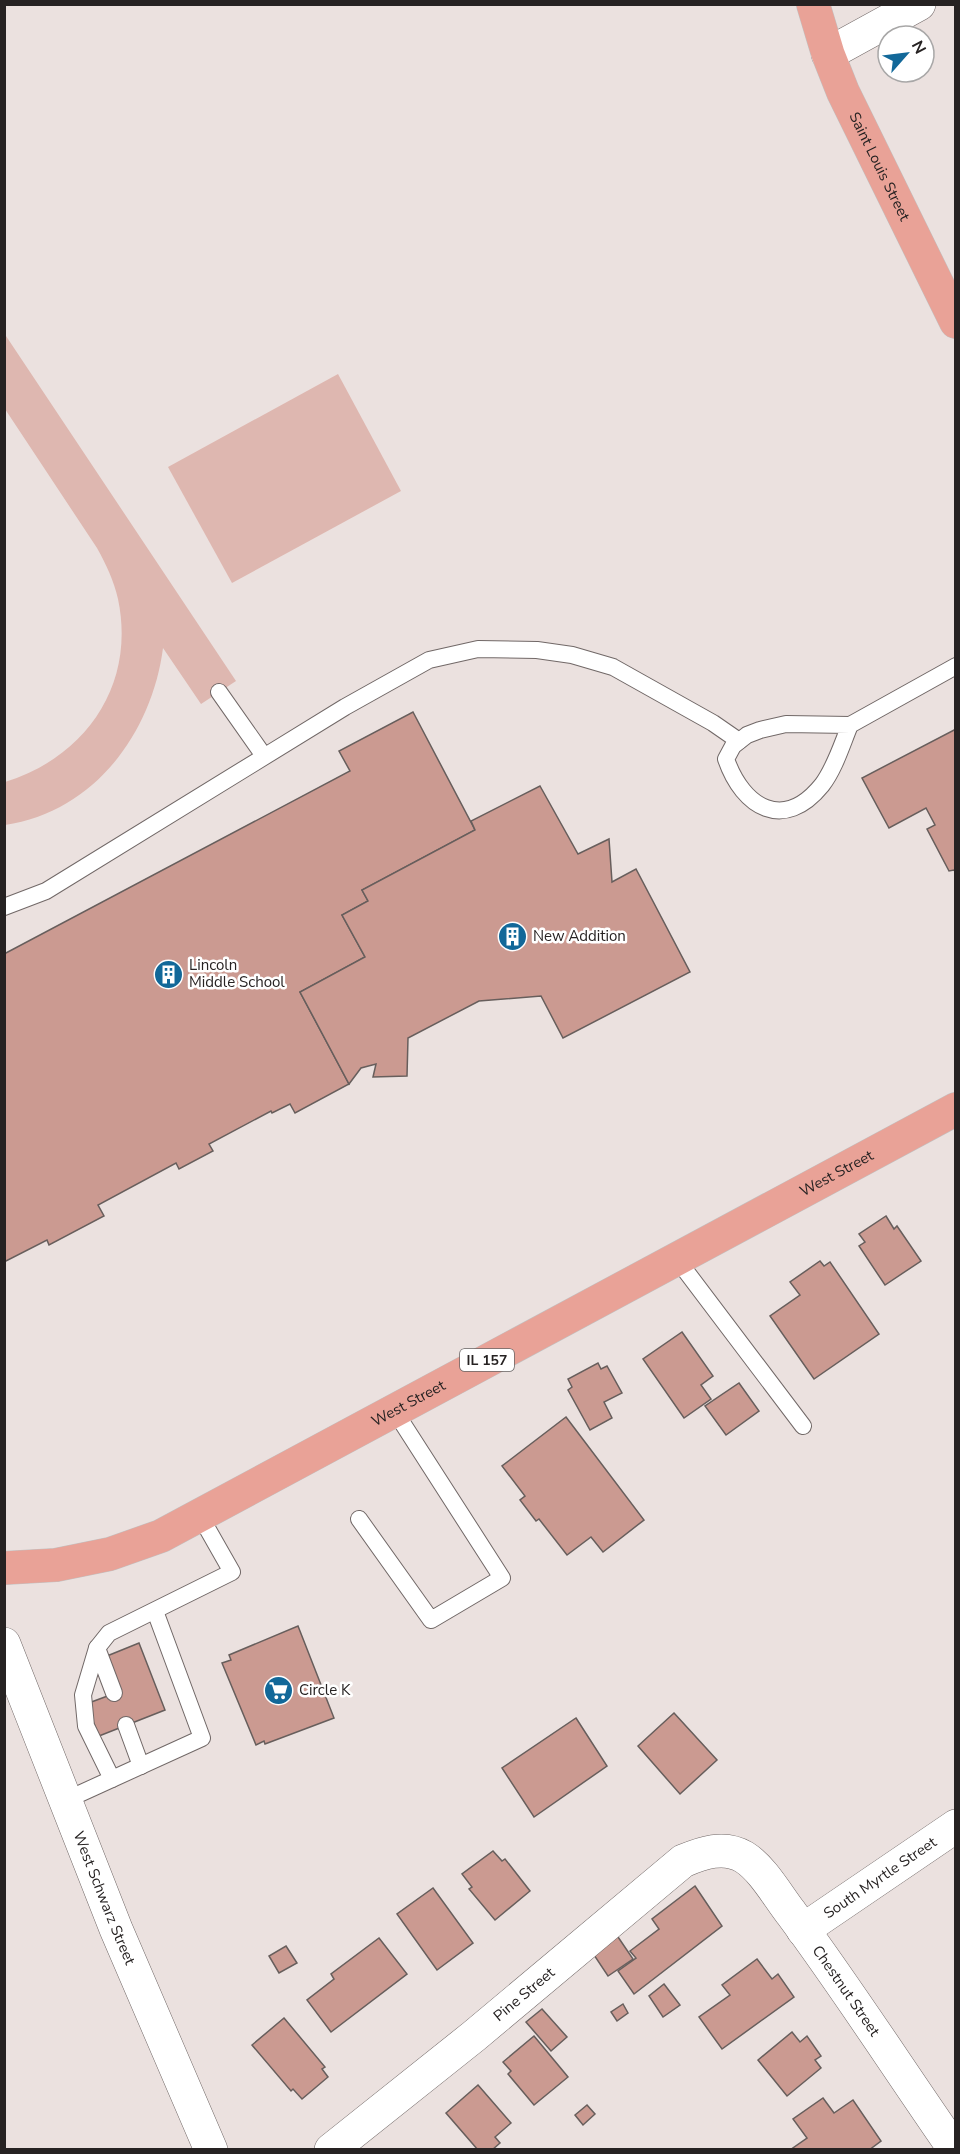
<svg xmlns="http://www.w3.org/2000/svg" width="960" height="2154" viewBox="0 0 960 2154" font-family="'Nunito Sans',sans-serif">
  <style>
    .pitch { fill: #deb7b0 }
    .building { fill: #cb9a91; stroke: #675e5c; stroke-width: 1.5 }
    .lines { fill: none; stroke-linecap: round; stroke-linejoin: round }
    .service-casing { stroke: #716867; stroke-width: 18 }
    .minor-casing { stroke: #716867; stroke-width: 34 }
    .tertiary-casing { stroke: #716867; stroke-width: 34 }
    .primary-casing { stroke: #c2c1c1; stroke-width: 34 }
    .service { stroke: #fff; stroke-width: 16 }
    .minor { stroke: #fff; stroke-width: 33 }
    .tertiary { stroke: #fff; stroke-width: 33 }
    .primary { stroke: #e9a297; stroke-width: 33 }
    .labels { text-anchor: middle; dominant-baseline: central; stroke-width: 5; stroke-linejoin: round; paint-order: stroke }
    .shield { fill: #fff; stroke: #676464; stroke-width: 1.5 }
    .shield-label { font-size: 14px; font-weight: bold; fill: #262222 }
    .street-label { font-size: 15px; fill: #262222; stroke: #fff }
    .poi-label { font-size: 15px; fill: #262222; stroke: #fff; text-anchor: start }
  </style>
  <rect width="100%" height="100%" fill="#ebe1df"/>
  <!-- pitch -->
  <g class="pitch">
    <path d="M4,333L236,681L201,704L163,648C152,733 94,812 5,825V782C86,757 136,685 118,599C114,581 106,564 97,548L5,409Z"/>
    <polygon points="338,374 401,491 232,583 168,467"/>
  </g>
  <!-- building -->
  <g class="building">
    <polygon points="413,712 475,830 362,890 368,901 342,915 365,957 300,992 349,1084 295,1113 290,1104 272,1113 271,1111 209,1144 213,1151 179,1169 176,1163 98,1205 104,1216 49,1245 47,1240 4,1262 4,954 350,771 339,751"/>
    <polygon points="956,729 956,873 954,870 949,871 927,829 935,825 926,808 889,828 862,778"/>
    <polygon points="540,786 578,854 609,839 612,882 636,869 690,972 563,1038 541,996 479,1001 408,1038 407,1076 373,1077 376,1064 361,1068 349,1084 300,992 365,957 342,915 368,901 362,890 475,830 471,821"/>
    <polygon points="886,1216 894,1229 897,1226 921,1261 885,1285 859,1246 865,1242 859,1234"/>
    <polygon points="820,1261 824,1266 830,1262 879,1334 814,1379 770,1316 800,1295 790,1282"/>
    <polygon points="682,1332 713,1376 701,1385 711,1399 684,1418 643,1359"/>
    <polygon points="598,1363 601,1369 607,1366 622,1393 604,1402 612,1418 590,1430 568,1390 572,1387 568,1379"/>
    <polygon points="739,1383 759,1411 726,1435 705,1406"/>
    <polygon points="566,1417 644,1520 603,1552 591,1537 567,1555 539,1519 536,1521 520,1500 525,1496 502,1466"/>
    <polygon points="298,1626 334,1718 265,1744 264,1741 256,1745 222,1663 231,1660 229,1655"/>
    <polygon points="139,1643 165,1710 99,1736 86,1704 121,1691 107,1656"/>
    <polygon points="674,1713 717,1760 680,1794 638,1746"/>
    <polygon points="576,1718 607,1766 534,1817 502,1768"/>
    <polygon points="493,1851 502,1861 505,1859 530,1891 495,1920 469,1889 472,1887 462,1874"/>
    <polygon points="695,1886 722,1926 634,1994 618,1971 636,1958 630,1951 659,1929 652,1919"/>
    <polygon points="433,1888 473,1943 437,1970 397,1914"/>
    <polygon points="616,1934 633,1959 608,1976 592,1952"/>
    <polygon points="379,1938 407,1974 331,2032 307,2000 334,1979 331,1974"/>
    <polygon points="286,1946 297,1963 279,1973 269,1956"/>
    <polygon points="757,1959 772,1979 778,1974 794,1997 722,2049 699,2017 730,1995 722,1985"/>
    <polygon points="664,1984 680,2005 663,2017 649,1996"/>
    <polygon points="623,2004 628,2013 617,2021 611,2012"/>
    <polygon points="542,2009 567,2037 551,2051 526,2022"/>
    <polygon points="284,2018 325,2067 322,2069 328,2077 302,2099 293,2089 291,2091 252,2045"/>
    <polygon points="792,2032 800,2042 807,2036 821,2056 815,2060 821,2068 787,2096 758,2060"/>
    <polygon points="534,2036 568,2077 534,2105 508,2074 511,2071 503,2062"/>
    <polygon points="478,2085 511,2123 495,2137 500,2143 492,2150 478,2150 446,2113"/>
    <polygon points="823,2098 834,2113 853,2100 881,2141 869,2150 790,2150 807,2138 793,2119"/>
    <polygon points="587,2105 595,2114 583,2125 575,2115"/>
  </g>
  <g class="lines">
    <defs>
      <g id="service">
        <polyline points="219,692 264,756"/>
        <path d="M850,725C842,744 835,768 822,785C784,832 743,808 726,759L733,746L747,735L760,730L786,724L850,725L956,666"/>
        <polyline points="4,907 46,891 345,707 429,660 478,649 537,650 572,655 613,667 713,723 739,741"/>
        <polyline points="676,1258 803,1426"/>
        <polyline points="359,1519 431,1620 502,1578 394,1410"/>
        <polyline points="97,1648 114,1693"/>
        <polyline points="126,1725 141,1766"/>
        <polyline points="112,1779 202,1738 155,1611"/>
        <polyline points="66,1800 112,1779 86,1726 83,1695 97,1648 109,1633 232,1572 199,1514"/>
      </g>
      <g id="minor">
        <path id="s1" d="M803,1930L956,1826"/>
        <path id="s2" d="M331,2150L474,2036L683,1861C702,1853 724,1845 744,1857C763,1869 777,1895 791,1913C848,1990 900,2071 955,2150"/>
      </g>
      <g id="tertiary">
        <polyline points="828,54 919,4"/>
        <path id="s3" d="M4,1644L116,1929L211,2150"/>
      </g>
      <g id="primary">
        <path id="s4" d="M813,4L828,54L843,92L956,322"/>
        <path id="s5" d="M4,1568L56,1565L110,1554L161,1536L956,1109"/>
      </g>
    </defs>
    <!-- service casing -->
    <use href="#service" class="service-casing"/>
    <!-- minor casing -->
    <use href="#minor" class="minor-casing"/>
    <!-- tertiary casing -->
    <use href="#tertiary" class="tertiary-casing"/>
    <!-- primary casing -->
    <use href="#primary" class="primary-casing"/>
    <!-- service -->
    <use href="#service" class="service"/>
    <!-- minor -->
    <use href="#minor" class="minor"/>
    <!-- tertiary -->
    <use href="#tertiary" class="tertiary"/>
    <!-- primary -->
    <use href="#primary" class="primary"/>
  </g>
  <!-- icons -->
  <defs>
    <symbol id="building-disc" viewBox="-11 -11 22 22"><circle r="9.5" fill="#126899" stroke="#fff"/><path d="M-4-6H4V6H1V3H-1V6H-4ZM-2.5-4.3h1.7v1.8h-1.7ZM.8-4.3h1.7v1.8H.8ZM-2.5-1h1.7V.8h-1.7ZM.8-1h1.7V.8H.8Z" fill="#fff"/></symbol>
    <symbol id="supermarket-disc" viewBox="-11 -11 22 22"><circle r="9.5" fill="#126899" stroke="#fff"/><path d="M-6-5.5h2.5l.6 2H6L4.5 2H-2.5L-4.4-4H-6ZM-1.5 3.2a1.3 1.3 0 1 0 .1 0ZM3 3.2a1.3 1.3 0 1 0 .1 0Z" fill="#fff"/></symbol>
  </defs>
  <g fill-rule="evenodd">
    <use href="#building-disc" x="496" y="920" width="33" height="33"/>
    <use href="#building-disc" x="152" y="958" width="33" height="33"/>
    <use href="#supermarket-disc" x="262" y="1674" width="33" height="33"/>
  </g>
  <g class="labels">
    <!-- shield labels -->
    <rect class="shield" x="460" y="1349" width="54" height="22" rx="4.5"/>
    <g class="shield-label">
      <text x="487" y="1360">IL 157</text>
    </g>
    <!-- street labels -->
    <g class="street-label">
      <text stroke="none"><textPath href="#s4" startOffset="176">Saint Louis Street</textPath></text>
      <text stroke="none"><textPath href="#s5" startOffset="928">West Street</textPath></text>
      <text stroke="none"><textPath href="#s5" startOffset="442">West Street</textPath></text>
      <text stroke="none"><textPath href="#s1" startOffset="93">South Myrtle Street</textPath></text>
      <text stroke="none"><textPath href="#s3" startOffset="273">West Schwarz Street</textPath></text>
      <text stroke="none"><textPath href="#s2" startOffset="688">Chestnut Street</textPath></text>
      <text stroke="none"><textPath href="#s2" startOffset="248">Pine Street</textPath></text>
    </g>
    <!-- poi labels -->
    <g class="poi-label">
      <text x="533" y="936">New Addition</text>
      <text x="189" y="965">Lincoln<tspan x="189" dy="17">Middle School</tspan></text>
      <text x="299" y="1690">Circle K</text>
    </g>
  </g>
  <!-- border -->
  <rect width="960" height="2154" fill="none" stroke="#262222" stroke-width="12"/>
  <!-- north arrow -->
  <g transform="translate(906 54) rotate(62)"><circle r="28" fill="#ffffff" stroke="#a8a7a7" stroke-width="1.5"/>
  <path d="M0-4.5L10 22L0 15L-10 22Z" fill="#126899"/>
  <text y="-9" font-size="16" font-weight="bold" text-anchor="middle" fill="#262222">N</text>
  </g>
</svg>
